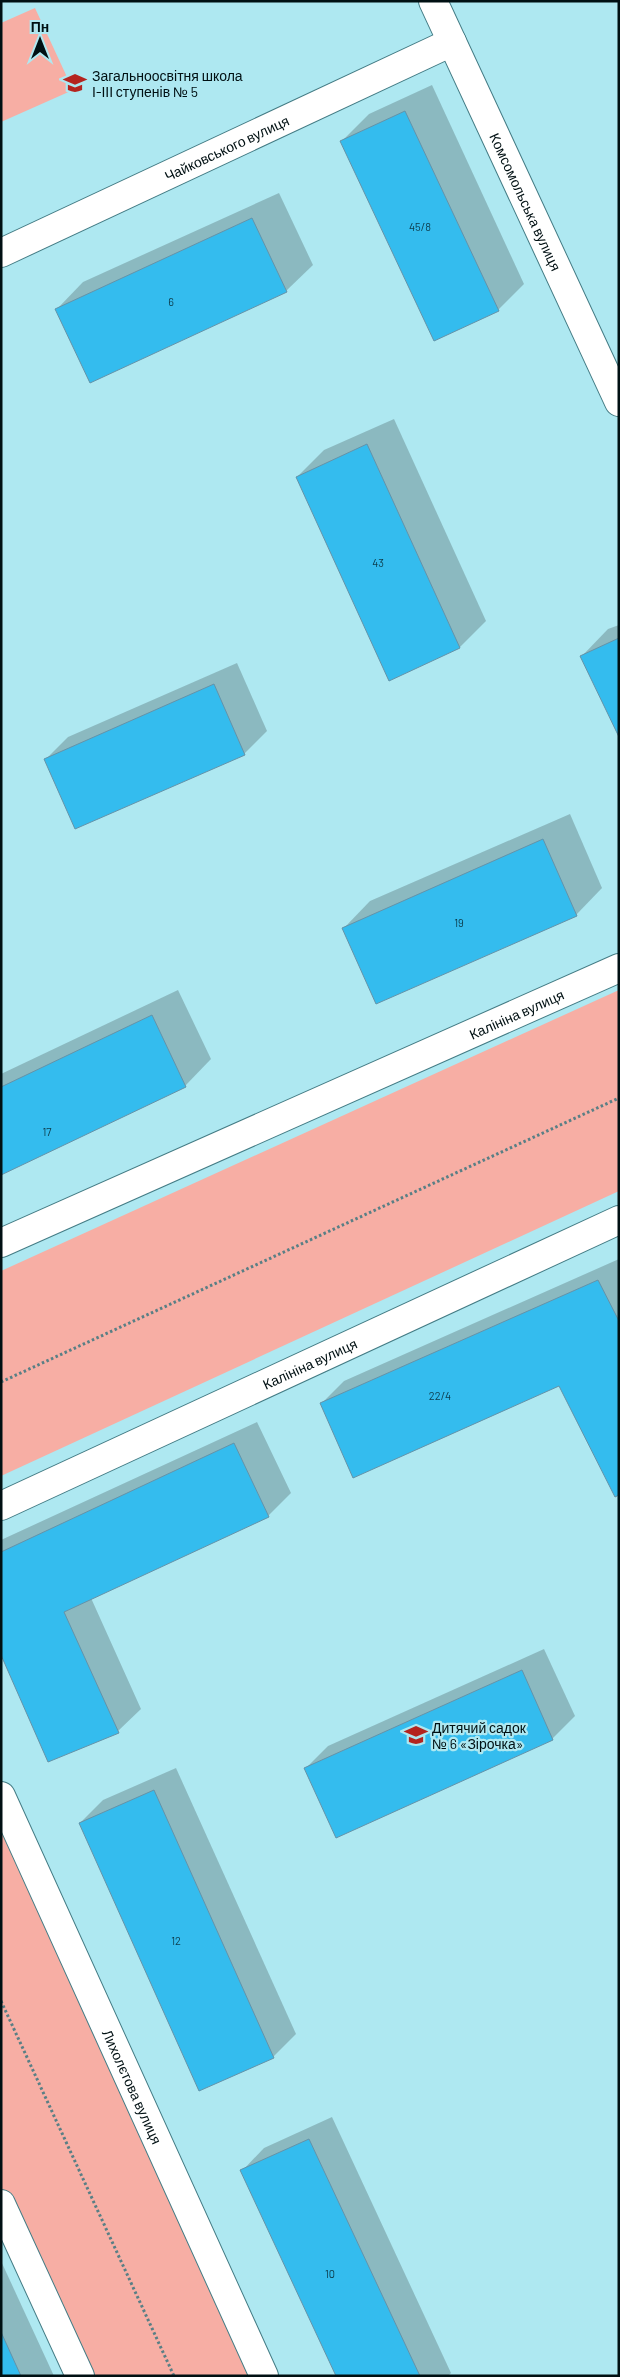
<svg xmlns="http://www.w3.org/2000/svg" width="620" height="2377" viewBox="0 0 620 2377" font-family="Barlow,sans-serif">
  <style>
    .green { fill: #f7aea4 }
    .shadow { fill: #0003 }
    .building { fill: #34bcee; stroke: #6493a9 }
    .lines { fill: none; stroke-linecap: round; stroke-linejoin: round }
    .minor-casing { stroke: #447c85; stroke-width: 30 }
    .tertiary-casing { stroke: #447c85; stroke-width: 30 }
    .secondary-casing { stroke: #447c85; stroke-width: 30 }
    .path { stroke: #597f85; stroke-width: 3; stroke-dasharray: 2.5 2.5; stroke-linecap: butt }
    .minor { stroke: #fff; stroke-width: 28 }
    .tertiary { stroke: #fff; stroke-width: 28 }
    .secondary { stroke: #fff; stroke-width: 28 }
    .labels { text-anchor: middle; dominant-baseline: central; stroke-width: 4.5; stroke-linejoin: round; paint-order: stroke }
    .number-label { font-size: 11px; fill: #0d3b4a }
    .poi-label { font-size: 14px; fill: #001013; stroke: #aee8f1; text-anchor: start }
    .street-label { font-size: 14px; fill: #001013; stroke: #aee8f1 }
  </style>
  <rect width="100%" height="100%" fill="#aee8f1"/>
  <!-- green -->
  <g class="green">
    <polygon points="35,8 73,90 1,122 1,23"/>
    <polygon points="619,990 619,1191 1,1476 1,1271"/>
    <polygon points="1,1796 264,2376 80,2376 1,2204"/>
  </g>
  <!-- shadow -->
  <g class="shadow">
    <polygon points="432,85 524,284 498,310 342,141 369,114"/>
    <polygon points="279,193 313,265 286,291 57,309 83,282"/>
    <polygon points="394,419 486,621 460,647 390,679 297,477 324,450"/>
    <polygon points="619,625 619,734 582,656 608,629"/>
    <polygon points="237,663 267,731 244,754 46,759 68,737"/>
    <polygon points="570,814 602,888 576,915 344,928 370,901"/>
    <polygon points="178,990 211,1059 185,1086 1,1173 1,1074"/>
    <polygon points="619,1259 619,1494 560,1384 321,1404 344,1381"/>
    <polygon points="257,1422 291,1493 268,1516 91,1598 141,1709 118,1731 1,1652 1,1540"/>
    <polygon points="544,1649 575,1716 552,1739 306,1768 328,1746"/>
    <polygon points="176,1768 296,2034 273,2057 80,1823 103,1800"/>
    <polygon points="332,2117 451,2373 448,2376 338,2376 242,2171 264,2148"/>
    <polygon points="1,2261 54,2376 1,2376"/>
  </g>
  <!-- building -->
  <g class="building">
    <polygon points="405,111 499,311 434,341 340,141"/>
    <polygon points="252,218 287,292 90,383 55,309"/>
    <polygon points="367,444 460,648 389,681 296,477"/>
    <polygon points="619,638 619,737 580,656"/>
    <polygon points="214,684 245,755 75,829 44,759"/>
    <polygon points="543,839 577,916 376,1004 342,928"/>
    <polygon points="152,1015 186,1087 1,1175 1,1087"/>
    <polygon points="598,1280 619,1321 619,1495 615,1497 559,1386 353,1478 320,1403"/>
    <polygon points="234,1443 269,1517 64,1612 119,1733 48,1762 1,1655 1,1552"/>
    <polygon points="522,1670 553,1740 336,1838 304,1768"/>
    <polygon points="154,1790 274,2058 199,2091 79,1823"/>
    <polygon points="309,2139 420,2376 336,2376 240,2170"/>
    <polygon points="1,2332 21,2376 1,2376"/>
  </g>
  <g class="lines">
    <defs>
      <g id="minor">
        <path id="s1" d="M1,253L452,42"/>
        <path id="s2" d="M1,1796L264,2376"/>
        <polyline points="1,2204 80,2376"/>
      </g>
      <g id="tertiary">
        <path id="s3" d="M433,1L619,402"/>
      </g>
      <g id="secondary">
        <path id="s4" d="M1,1243L619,968"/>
        <path id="s5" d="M1,1506L619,1220"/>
      </g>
    </defs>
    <!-- minor casing -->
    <use href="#minor" class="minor-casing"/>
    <!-- tertiary casing -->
    <use href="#tertiary" class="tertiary-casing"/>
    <!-- secondary casing -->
    <use href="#secondary" class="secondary-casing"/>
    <!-- path -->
    <g class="path">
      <polyline points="1,1382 619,1098"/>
      <polyline points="1,2001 174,2376"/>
    </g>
    <!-- minor -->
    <use href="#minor" class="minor"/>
    <!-- tertiary -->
    <use href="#tertiary" class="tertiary"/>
    <!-- secondary -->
    <use href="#secondary" class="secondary"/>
  </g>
  <!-- icons -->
  <defs>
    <symbol id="school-bare" viewBox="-9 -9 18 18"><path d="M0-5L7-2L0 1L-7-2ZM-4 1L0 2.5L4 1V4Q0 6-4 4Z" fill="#b4241f" stroke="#aee8f1" stroke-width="2.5" paint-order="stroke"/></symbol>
  </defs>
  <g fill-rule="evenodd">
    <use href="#school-bare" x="59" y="67" width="32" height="32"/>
    <use href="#school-bare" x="400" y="1719" width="32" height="32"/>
  </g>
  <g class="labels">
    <!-- number labels -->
    <g class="number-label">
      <text x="420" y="226">45/8</text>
      <text x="171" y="301">6</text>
      <text x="378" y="562">43</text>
      <text x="459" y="922">19</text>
      <text x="47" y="1131">17</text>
      <text x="440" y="1395">22/4</text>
      <text x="176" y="1940">12</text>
      <text x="330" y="2273">10</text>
    </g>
    <!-- poi labels -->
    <g class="poi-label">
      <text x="92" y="75">Загальноосвітня школа<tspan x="92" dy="16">І-ІІІ ступенів № 5</tspan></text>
      <text x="432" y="1727">Дитячий садок<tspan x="432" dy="16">№ 6 «Зірочка»</tspan></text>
    </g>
    <!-- street labels -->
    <g class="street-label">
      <text stroke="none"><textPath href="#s1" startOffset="249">Чайковського вулиця</textPath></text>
      <text stroke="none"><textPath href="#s3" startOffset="221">Комсомольська вулиця</textPath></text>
      <text stroke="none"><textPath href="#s4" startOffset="564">Калініна вулиця</textPath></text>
      <text stroke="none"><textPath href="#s5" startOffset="340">Калініна вулиця</textPath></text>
      <text stroke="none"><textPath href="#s2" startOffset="319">Лихолєтова вулиця</textPath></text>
    </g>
  </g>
  <!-- border -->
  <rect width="620" height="2377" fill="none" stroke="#001013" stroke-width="5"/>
  <!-- north arrow -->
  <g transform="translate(40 40)" stroke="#aee8f1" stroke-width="4" paint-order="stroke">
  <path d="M0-4L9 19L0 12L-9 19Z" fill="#001013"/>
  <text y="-8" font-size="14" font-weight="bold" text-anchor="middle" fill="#001013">Пн</text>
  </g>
</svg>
